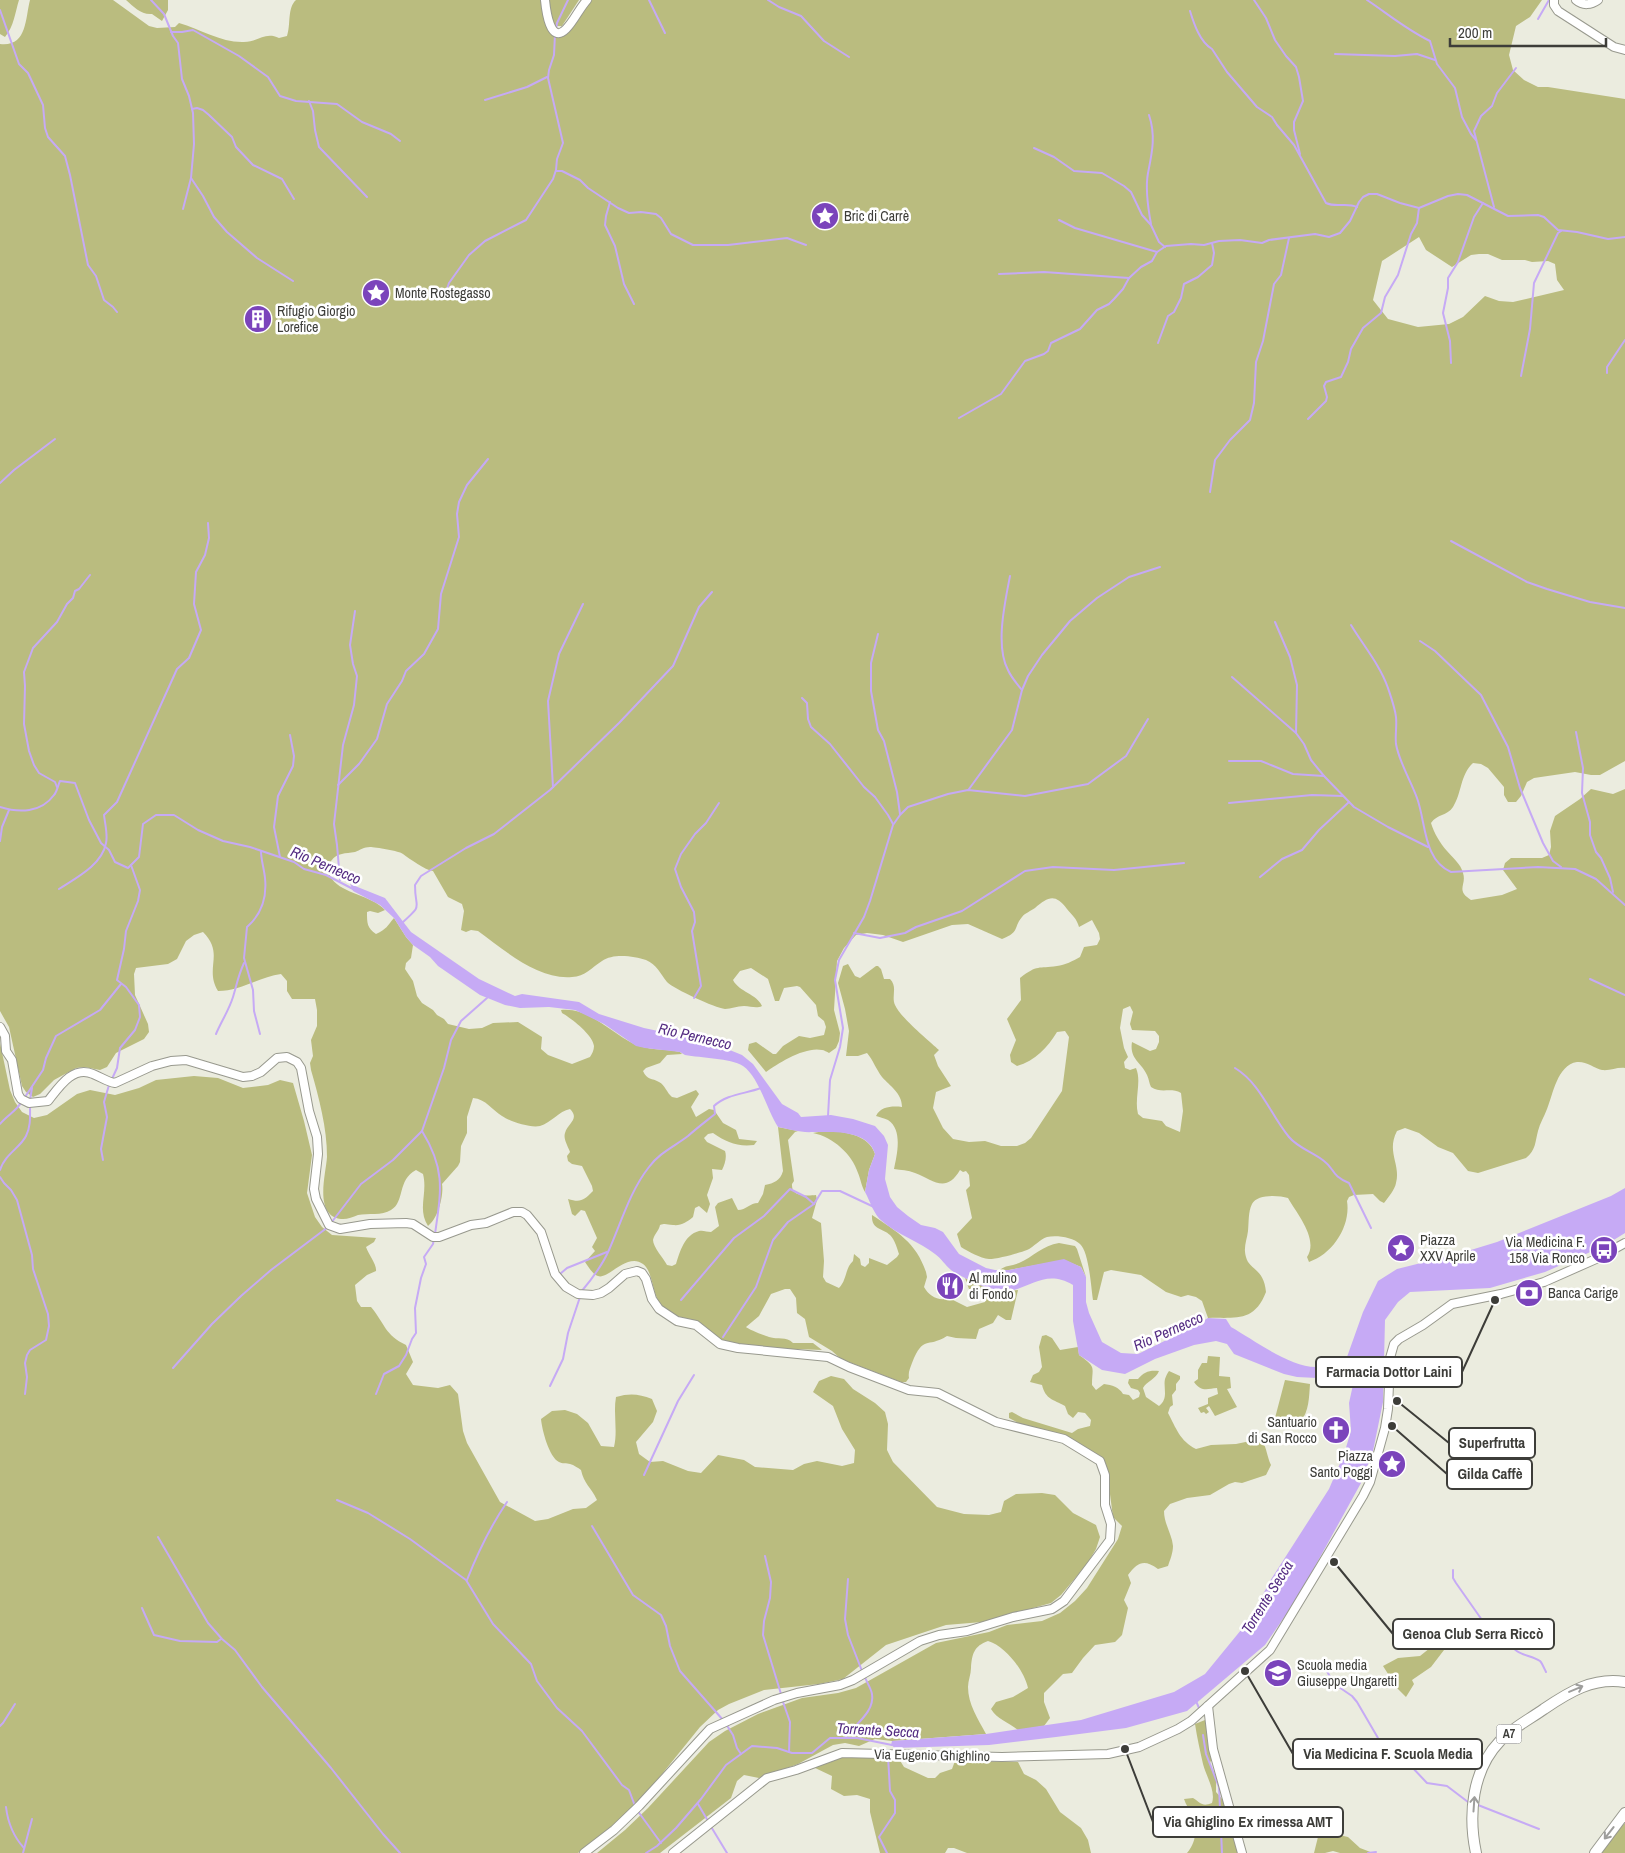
<svg xmlns="http://www.w3.org/2000/svg" width="1625" height="1853" viewBox="0 0 1625 1853" font-family="'Archivo Narrow',sans-serif">
  <style>
    .green { fill: #babc7f; fill-rule: evenodd }
    .water { fill: #c6aaf5 }
    .lines { fill: none; stroke-linecap: round; stroke-linejoin: round }
    .stream { stroke: #c6aaf5; stroke-width: 2 }
    .secondary-casing { stroke: #98998e; stroke-width: 10 }
    .highway-casing { stroke: #98998e; stroke-width: 12 }
    .secondary { stroke: #fff; stroke-width: 8 }
    .highway { stroke: #fff; stroke-width: 10 }
    .oneway { stroke: #9e9e9c }
    .labels { text-anchor: middle; dominant-baseline: central; stroke-width: 5; stroke-linejoin: round; paint-order: stroke }
    .shield { fill: #fff; stroke: #777774; stroke-width: 1 }
    .shield-label { font-size: 12px; font-weight: bold; fill: #3d3d39 }
    .poi-label { font-size: 14px; fill: #3d3d39; stroke: #fff; text-anchor: start }
    .street-label { font-size: 14px; fill: #3d3d39; stroke: #fff }
    .water-label { font-size: 15px; font-style: italic; fill: #542c82; stroke: #fff }
    .leader { fill: none; stroke: #3d3d39; stroke-width: 2 }
    .callout-dot { fill: #3d3d39; stroke: #fff; stroke-width: 2 }
    .callout { fill: #fff; stroke: #3d3d39; stroke-width: 2 }
    .callout-label { font-size: 15px; text-anchor: middle; font-weight: bold; fill: #3d3d39 }
  </style>
  <rect width="100%" height="100%" fill="#ebecdf"/>
  <!-- green -->
  <g class="green">
    <path d="M0,0H19C15,13 14,26 5,37L0,34Z"/>
    <path d="M30,0H113L149,26L157,28L175,27L179,23C200,29 220,42 242,42C258,43 264,31 279,38L287,36C291,25 287,8 296,0H541L546,23L551,34L559,36L592,0H1542L1530,17L1516,26L1509,55L1513,70L1524,80L1538,87H1548L1625,99V761L1600,775H1591L1575,772L1534,778L1527,782L1521,796L1516,802H1508L1504,795V787L1488,768L1481,764L1473,763C1460,775 1462,793 1453,807C1447,816 1437,814 1431,823C1434,833 1440,843 1447,851C1452,857 1461,864 1463,873C1467,885 1455,890 1471,900L1502,895L1517,889L1503,870L1505,863L1511,858H1542L1549,855L1551,847L1550,831L1555,816L1580,799L1591,789L1613,794L1625,789V1068C1617,1067 1610,1071 1602,1070C1594,1068 1586,1061 1577,1062C1557,1065 1553,1095 1547,1109C1544,1117 1540,1123 1538,1131C1535,1142 1536,1150 1526,1158L1478,1173L1468,1171L1453,1153L1438,1147L1419,1133L1405,1128L1397,1131C1386,1152 1401,1164 1396,1183C1395,1189 1388,1198 1384,1203L1380,1201L1373,1194L1354,1195L1349,1197L1347,1201C1351,1226 1333,1254 1309,1262L1307,1257C1319,1239 1297,1214 1288,1198C1278,1195 1257,1194 1252,1204C1248,1212 1249,1222 1248,1231C1247,1240 1243,1247 1246,1257C1249,1270 1264,1268 1266,1292C1254,1323 1235,1317 1208,1318L1202,1301L1196,1297L1188,1295L1181,1297L1166,1292L1141,1275L1111,1270L1104,1272L1097,1300H1093C1091,1287 1089,1252 1080,1244C1073,1237 1056,1235 1047,1237C1040,1239 1034,1247 1027,1250C1019,1253 998,1259 989,1259C980,1258 969,1252 961,1247L957,1234L972,1218L966,1190L970,1186L969,1175L966,1171L963,1172L960,1170C946,1194 933,1180 915,1173C908,1170 901,1170 894,1169C897,1154 903,1130 888,1120C884,1118 879,1117 876,1116C881,1106 893,1106 902,1107C902,1093 890,1086 882,1077C876,1069 873,1060 867,1053L858,1056H846L849,1031L845,1009L838,983L843,966L848,964L855,976L860,978L876,966H878L881,969L884,979H890C898,987 891,996 895,1005C900,1017 929,1041 939,1050L934,1055L938,1066L951,1086L936,1092L933,1108L943,1128L953,1139L969,1142L985,1141L1001,1146H1017L1025,1143L1031,1138L1062,1091L1069,1037L1065,1031L1057,1032C1048,1047 1035,1061 1017,1066L1011,1062L1010,1055L1016,1040L1007,1019L1021,1000L1020,978C1038,964 1038,969 1057,966C1065,965 1073,961 1080,957L1084,947L1097,945L1100,939L1099,933L1092,920L1079,927C1077,919 1072,915 1067,909C1055,893 1048,897 1035,908C1031,911 1025,913 1022,917C1013,928 1020,932 1002,939L968,924L952,925L903,942L883,935L867,933L856,935L844,948L837,961L834,1010L840,1033L839,1041L836,1048L829,1053C827,1052 824,1050 822,1050C806,1046 778,1063 766,1072L748,1050L749,1044L756,1042L773,1054H776L783,1046L799,1036L810,1038L824,1035L826,1027L824,1021L818,1016L816,1005L800,987L797,986L784,988L779,1001H775L768,979L751,968L740,971L733,980C739,992 757,994 762,1006C756,1009 751,1006 744,1006C737,1006 731,1009 725,1009C715,1008 674,989 667,982C660,973 657,965 646,960C634,956 613,953 602,961C592,967 585,977 572,977C538,980 504,950 478,931L471,930L466,932L461,930L464,911L462,904L448,897L433,871C425,870 410,859 403,854C400,851 375,847 370,847C364,847 360,850 355,852C345,854 338,852 331,861C327,867 328,873 332,879C343,894 371,895 385,910L378,913L370,911L367,912C367,923 367,928 376,934C387,929 387,926 394,918L406,937L413,945L411,958L406,963L405,969L413,981L417,996L422,1003L433,1010L437,1015L444,1019L448,1024L469,1029L482,1028L493,1023L518,1022L542,1037L541,1049L548,1055L572,1064L590,1057C592,1054 594,1050 594,1046C593,1035 571,1018 562,1013L561,1010C589,1007 611,1033 634,1044C645,1050 667,1049 680,1052L682,1054L667,1055L660,1063L646,1068L643,1071C647,1080 652,1078 659,1082C665,1085 667,1093 672,1097L677,1098L696,1090L699,1094L691,1107L696,1117L709,1109L714,1110L723,1123L736,1130L739,1139L757,1141L754,1145C737,1147 726,1142 713,1133L708,1134L704,1138L707,1142L725,1151C727,1157 725,1164 722,1170L712,1169L713,1178L707,1195L710,1204L707,1213L699,1206L695,1208L693,1217C687,1222 681,1226 673,1225C667,1225 666,1223 660,1225C659,1231 654,1234 653,1240C653,1247 664,1259 667,1265L672,1266L676,1264C680,1252 684,1235 699,1231C703,1230 707,1232 711,1232L719,1226L715,1207L718,1203L732,1198L738,1210C746,1210 750,1203 758,1203L763,1194L765,1185C774,1183 780,1181 783,1171L778,1127L798,1131L795,1132L788,1140L794,1181L792,1184C791,1197 807,1196 816,1195L817,1200L812,1218L821,1223L824,1261L823,1277L826,1282L839,1288C847,1280 845,1268 853,1261L854,1254L860,1259L861,1265L865,1267L869,1263V1258L887,1265L897,1257L899,1254C897,1248 895,1240 890,1235C883,1228 871,1230 872,1215C897,1232 916,1242 926,1272L927,1277L924,1287C929,1296 939,1302 949,1298L967,1307L985,1302L986,1294L969,1289L965,1278L997,1292L1018,1290L1011,1320H1006L998,1315L993,1323L979,1329L976,1339L956,1338L947,1336C926,1349 924,1334 912,1363C910,1369 908,1372 909,1378L906,1382H901L841,1359L832,1351L809,1337L805,1319L797,1313L796,1298L790,1289H785L771,1294L759,1316L746,1327C748,1329 765,1336 769,1337C778,1340 786,1336 793,1343H813L822,1350C795,1349 748,1349 723,1340C713,1336 708,1326 698,1322C685,1317 671,1318 661,1305C652,1294 653,1271 643,1264C627,1252 608,1280 598,1276C593,1275 588,1266 585,1262L595,1251L592,1247L597,1238L585,1211L581,1210L575,1216L572,1214L568,1199C581,1203 584,1200 593,1191L592,1186L582,1166L572,1164L568,1161L567,1156L570,1152C568,1146 563,1139 565,1133C568,1123 580,1119 570,1109C559,1111 551,1123 540,1126C530,1128 511,1122 502,1116C492,1110 486,1099 473,1098L467,1117V1133L461,1146L460,1162L458,1166L442,1184C444,1195 438,1219 428,1226C417,1209 428,1193 423,1174L416,1170C397,1180 405,1202 391,1210C382,1216 368,1213 358,1215C353,1217 348,1219 343,1219C338,1219 332,1217 329,1213C318,1200 326,1172 327,1157C327,1128 319,1098 311,1070L310,1063L313,1056L311,1040L317,1026V1010L315,999H292L287,991V981L281,974C259,977 240,991 218,991C204,968 225,954 203,932L194,935L186,941L177,959L168,964L136,968L134,974L135,995L148,1024L149,1032L144,1039L116,1053L107,1067L100,1070L84,1067L76,1068L54,1080L40,1094L33,1097L26,1092L22,1086L9,1027L0,1011V44C27,47 25,20 30,0ZM1419,237L1426,250L1452,267L1471,255L1479,254H1488L1502,260H1525L1532,262L1548,261L1555,264L1557,280L1564,290L1513,302L1499,301L1485,296L1463,317L1449,324L1418,327L1388,319L1373,300L1382,261ZM1130,1006L1133,1012L1130,1024L1132,1030L1155,1031L1159,1036V1042L1156,1049L1150,1051L1132,1042C1129,1059 1142,1063 1147,1075C1149,1079 1149,1083 1151,1087C1161,1094 1171,1087 1181,1093L1183,1111L1180,1132L1166,1126L1162,1121L1143,1118L1138,1114C1134,1098 1142,1082 1136,1068L1130,1070L1125,1068L1124,1062L1128,1057L1124,1048L1120,1028L1123,1009Z"/>
    <path d="M126,0H168V10L162,21L152,14C141,15 134,7 126,0Z"/>
    <polygon points="549,0 579,0 562,26 554,26 553,24"/>
    <path d="M0,1043L10,1090L15,1102L22,1112L34,1118L47,1115L77,1094L90,1090L115,1095L139,1088L156,1080L194,1076L218,1078L243,1088L268,1085L280,1080L293,1083L304,1121L312,1155L307,1193L315,1217L322,1227L332,1235L376,1238L374,1242L366,1247C369,1255 377,1265 376,1271L367,1275L355,1285L357,1301L361,1307H371C385,1324 385,1335 406,1345L413,1362L406,1374L413,1385L438,1388L450,1385L458,1394L463,1431L467,1443L500,1502L535,1521L548,1519L573,1509L586,1508L597,1500C591,1487 584,1484 581,1470C578,1468 574,1465 570,1464C567,1463 562,1464 559,1462C549,1457 542,1430 541,1419L552,1411L565,1410L577,1414L588,1423L601,1446L614,1447C618,1430 613,1414 616,1397C630,1393 639,1394 652,1399L657,1411L653,1422L636,1442L639,1454L650,1462L663,1461L688,1471L701,1473L718,1455L744,1460L755,1467L793,1470L804,1464L817,1461L842,1466L854,1463L855,1450L842,1429L833,1406L813,1392L819,1381L831,1376L844,1379L853,1389L875,1403L885,1412L888,1424L887,1450L893,1462L937,1507L964,1514L989,1515L1001,1512L1004,1501L1016,1494L1042,1493L1055,1495L1073,1513L1096,1525L1100,1537L1096,1549L1087,1564L1061,1595L1051,1603L982,1622L946,1625L886,1645L843,1679L819,1684L764,1690L729,1704L718,1710L700,1727L641,1800L619,1822L578,1853H0Z"/>
    <path d="M824,1131C842,1131 869,1134 875,1154L869,1170L865,1192C861,1185 861,1180 858,1173C852,1154 833,1137 813,1133Z"/>
    <path d="M1059,1243L1075,1246L1077,1249L1086,1277L1081,1267L1064,1260L1009,1270H1000C1005,1265 1012,1266 1019,1263C1033,1257 1043,1245 1059,1243Z"/>
    <path d="M1046,1335L1052,1338L1060,1350L1078,1347L1079,1355C1097,1368 1092,1366 1092,1385L1096,1390L1104,1384C1112,1385 1119,1387 1123,1394L1129,1395L1133,1400L1139,1397L1140,1393L1138,1390L1131,1388L1128,1383L1129,1379H1138C1144,1372 1149,1370 1159,1371C1156,1379 1147,1381 1143,1388L1146,1397L1159,1406C1169,1398 1163,1388 1165,1379C1166,1376 1167,1374 1169,1371L1180,1376V1379L1176,1384V1390L1172,1395L1173,1405L1170,1407L1168,1413C1176,1428 1180,1441 1196,1449L1211,1445L1236,1444L1255,1440L1262,1441C1267,1448 1267,1457 1271,1465L1266,1475L1242,1483L1235,1482L1229,1484L1210,1495L1187,1498L1170,1504L1164,1511C1164,1524 1172,1534 1173,1546C1173,1553 1170,1560 1168,1566L1158,1569C1144,1559 1138,1562 1128,1575L1131,1583L1124,1600L1128,1608L1122,1635L1115,1642L1095,1645L1083,1658L1072,1673L1063,1674L1044,1693V1702L1050,1718L1044,1726L1018,1730C1008,1722 997,1719 991,1709L996,1702L1013,1697L1028,1688C1024,1670 1005,1646 988,1641C974,1646 972,1654 971,1668C971,1674 968,1681 968,1687C968,1704 978,1719 986,1734L892,1741L875,1739L859,1746L845,1743L833,1745L798,1764L759,1778L744,1775L737,1781L731,1798L660,1853H597L625,1830L648,1808L709,1742L725,1731L758,1714L802,1698L838,1693L856,1688L936,1643L989,1632L1007,1625L1042,1621L1060,1613L1075,1601L1087,1588L1118,1539L1122,1526L1113,1517L1106,1464L1102,1458L1071,1439L1026,1427L1009,1418V1413L1012,1412L1023,1418L1072,1433L1078,1429L1090,1426L1091,1420L1085,1413L1078,1412L1073,1418L1068,1414L1065,1406C1053,1399 1046,1400 1042,1385L1030,1382L1033,1375L1039,1372L1042,1367L1039,1347L1042,1336Z"/>
    <path d="M1208,1356L1220,1357L1219,1376L1230,1377L1231,1388L1227,1389L1237,1407L1215,1416L1209,1406L1206,1408L1209,1412L1206,1414L1204,1412L1201,1413L1198,1408L1208,1404V1398L1218,1394L1217,1388C1207,1389 1201,1392 1194,1382L1198,1379V1370L1202,1363H1207Z"/>
    <path d="M1285,1380L1310,1384C1309,1398 1309,1411 1301,1421L1275,1418Z"/>
    <polygon points="1438,1645 1444,1650 1431,1667 1412,1680 1414,1684 1406,1697 1397,1688 1383,1666 1398,1658 1420,1656 1430,1648"/>
    <path d="M1205,1720L1212,1758L1210,1763L1216,1780V1792L1223,1800L1239,1853H1187C1197,1841 1197,1828 1192,1814C1189,1809 1186,1805 1184,1799L1193,1798C1201,1803 1202,1807 1212,1803C1216,1791 1206,1776 1203,1764C1200,1751 1197,1737 1195,1724Z"/>
    <polygon points="848,1757 899,1759 904,1767 928,1778 935,1778 940,1773 952,1769 955,1761 1018,1762 1024,1774 1036,1780 1046,1789 1060,1812 1081,1828 1088,1840 1091,1853 967,1853 954,1848 948,1848 945,1853 880,1853 870,1812 870,1799 857,1795 844,1796 831,1789 832,1776 813,1767 834,1758"/>
    <polygon points="1625,1823 1625,1853 1599,1853 1601,1850"/>
    <path d="M1324,1828C1333,1829 1339,1836 1348,1837L1360,1848L1373,1853H1340L1333,1851L1325,1853H1314L1319,1833Z"/>
  </g>
  <!-- water -->
  <path class="water" d="M350,884L385,898L411,932L479,979L515,996L522,994L579,1002L599,1014L644,1028L710,1042L742,1055L753,1064L782,1104L798,1113L801,1117L831,1115L853,1119L875,1126L884,1136L888,1145L885,1179L890,1197L897,1207L908,1216L921,1225L935,1228L943,1232L959,1254L986,1268L995,1270H1009L1064,1259L1081,1267L1086,1277V1302L1089,1313L1102,1342L1121,1353L1138,1354L1195,1326L1208,1318L1226,1319L1231,1327C1254,1340 1291,1368 1317,1367C1328,1366 1337,1361 1347,1357L1363,1312L1378,1281L1397,1269L1461,1253L1497,1242L1611,1196L1625,1188V1233L1604,1246L1545,1272L1490,1288L1410,1292L1398,1302L1385,1320L1383,1402L1373,1451L1361,1483L1298,1597L1265,1645L1187,1711L1126,1728L1056,1737L989,1745L895,1748L891,1745L892,1741L986,1734L1081,1720L1174,1692L1205,1674L1250,1619L1270,1581L1329,1489L1344,1454L1351,1431L1349,1403L1358,1362L1348,1373L1335,1377L1317,1378L1297,1377L1284,1374L1234,1354L1227,1344L1216,1341L1194,1345L1155,1359L1125,1374L1102,1370L1079,1355L1073,1321V1285C1043,1267 1028,1292 1000,1292C993,1292 957,1275 951,1270C945,1265 941,1258 935,1254C920,1242 898,1235 882,1221C874,1215 870,1201 865,1192L869,1170L875,1154C868,1129 832,1132 813,1132C801,1133 789,1129 778,1127C767,1110 759,1077 743,1066C730,1058 701,1058 685,1055L680,1052L645,1048L636,1046L604,1024L575,1010L549,1007L520,1008L505,1005L480,995L438,966L430,957L413,945L406,937L394,918L380,905L353,891Z"/>
  <g class="lines">
    <!-- stream -->
    <g class="stream">
      <polyline points="151,0 164,14 173,36 178,43 182,79 189,96 193,113 194,144 191,178 183,209"/>
      <polyline points="649,0 665,33"/>
      <polyline points="768,0 779,7 801,16 824,41 849,57"/>
      <polyline points="1254,0 1266,18 1275,40 1286,56 1296,67 1299,77 1303,101 1294,122 1294,130 1300,154"/>
      <path d="M1367,0C1388,14 1407,30 1430,41L1437,64L1455,88L1462,117L1471,134L1476,140"/>
      <polyline points="0,10 19,64 28,73 43,105 45,128 48,137 65,156 70,175 88,265 96,276 104,300 113,307 117,312"/>
      <path d="M1190,11C1194,24 1200,42 1212,49L1227,72L1257,107L1272,117L1277,125L1294,145L1326,203C1337,208 1346,202 1357,207"/>
      <polyline points="1538,19 1549,0"/>
      <polyline points="556,29 557,23 568,0"/>
      <polyline points="171,32 182,32 193,30 239,56 268,77 280,96 296,101 337,104 362,122 391,134 400,141"/>
      <polyline points="1335,54 1395,56 1417,54 1435,60"/>
      <polyline points="485,100 527,87 547,77"/>
      <polyline points="309,101 313,111 315,130 319,147 367,197"/>
      <polyline points="192,109 197,108 203,110 209,115 232,137 236,147 253,165 282,179 294,199"/>
      <path d="M1149,115C1156,136 1152,153 1148,173C1145,189 1148,208 1151,224"/>
      <polyline points="1034,148 1054,157 1074,171 1102,173 1124,186 1131,192 1142,215 1151,225 1159,242 1165,247"/>
      <polyline points="556,171 562,171 580,180 588,188 618,208 629,213 641,212 656,214 661,218 671,234 693,245 728,245 787,238 806,245"/>
      <polyline points="191,178 203,196 214,217 227,232 257,258 293,281"/>
      <polyline points="610,202 606,216 605,225 615,246 624,284 634,304"/>
      <polyline points="1494,207 1474,131 1481,116 1492,106 1497,93 1516,68"/>
      <polyline points="1059,220 1075,228 1157,252"/>
      <polyline points="999,274 1044,272 1129,278"/>
      <polyline points="446,292 449,283 469,255 485,241 526,220 553,179 556,170 557,159 563,143 548,78 549,70 554,55 555,34"/>
      <polyline points="1158,343 1168,316 1174,312 1181,298 1184,284 1198,277 1212,265 1214,253 1212,243"/>
      <polyline points="1451,363 1450,341 1443,313 1448,288 1448,278 1458,262 1474,217 1483,203"/>
      <polyline points="1607,373 1607,367 1625,340"/>
      <polyline points="1521,376 1530,329 1534,283 1558,233 1561,231"/>
      <polyline points="959,418 1001,394 1025,361 1044,354 1048,351 1051,343 1080,329 1097,310 1109,304 1114,299 1123,289 1129,278 1141,267 1152,261 1157,252 1166,246 1191,244 1204,245 1219,241 1240,240 1262,243 1269,240 1315,234 1329,237 1340,233 1350,221 1359,202 1363,197 1369,194 1377,194 1400,203 1419,208 1448,196 1458,194 1467,195 1508,216 1538,215 1544,217 1558,230 1577,232 1608,239 1625,237"/>
      <polyline points="1308,419 1326,401 1327,397 1324,386 1326,382 1341,377 1348,362 1351,349 1363,328 1381,313 1385,297 1398,275 1411,234 1417,223 1419,208"/>
      <polyline points="0,483 14,470 55,439"/>
      <polyline points="1210,492 1215,460 1230,440 1250,420 1254,403 1256,362 1263,341 1274,284 1281,275 1289,238"/>
      <polyline points="1451,541 1527,582 1547,589 1590,602 1625,608"/>
      <path d="M1010,576C1005,602 995,646 1008,670C1011,677 1017,684 1022,690"/>
      <polyline points="1275,622 1290,657 1297,685 1296,733"/>
      <path d="M1351,625C1363,645 1380,665 1388,688C1391,697 1395,708 1396,717C1397,726 1395,735 1396,744C1399,762 1411,781 1417,798C1426,822 1423,860 1451,872L1538,867L1575,869L1596,879L1625,905"/>
      <polyline points="878,634 871,663 871,691 878,730 884,741 897,792 900,814"/>
      <polyline points="1420,641 1435,651 1481,695 1508,747 1520,788 1543,843 1553,861 1561,867"/>
      <polyline points="1232,677 1296,733 1304,744 1311,760 1324,776 1354,807 1388,827 1428,847"/>
      <polyline points="802,698 807,703 808,719 811,727 830,744 864,787 875,797 888,815 893,824"/>
      <polyline points="1576,732 1583,768 1582,793 1590,822 1590,835 1596,852 1601,858 1610,878 1613,892"/>
      <polyline points="1229,761 1261,761 1293,774 1324,776"/>
      <polyline points="338,785 359,764 377,739 387,704 402,681 406,671 424,654 438,629 441,594 459,537 457,514 459,502 467,485 488,459"/>
      <polyline points="57,787 55,782 39,773 34,765 29,751 24,724 25,686 24,672 33,648 57,622 67,604 73,598 75,591 79,589 90,575"/>
      <polyline points="553,787 548,701 559,654 583,604"/>
      <polyline points="969,789 1012,730 1022,690 1028,676 1042,655 1070,621 1097,598 1129,577 1160,567"/>
      <polyline points="1229,803 1312,795 1343,796"/>
      <path d="M0,807C19,813 41,813 54,795C57,792 58,785 60,781L75,783L89,820L101,843L109,850L115,862L128,868L139,857L143,824L156,815H174L198,830L223,841L250,847L294,862L304,869L326,875L353,889"/>
      <polyline points="0,841 2,827 9,810"/>
      <polyline points="280,857 274,827 278,796 293,766 294,756 290,735"/>
      <polyline points="1260,877 1282,859 1302,850 1319,830 1349,802"/>
      <polyline points="340,880 337,845 334,824 343,745 354,705 357,676 353,664 350,645 355,611"/>
      <path d="M59,889C76,878 102,865 106,843C108,835 105,824 104,815L117,802L177,669L189,658L201,630L194,604L196,572L205,555L209,538L208,523"/>
      <path d="M402,923C424,903 415,911 415,885L421,876L466,848L494,834L550,790L619,723L673,666L699,607L712,592"/>
      <polyline points="854,933 880,938 905,933 916,927 962,911 1025,871 1053,867 1114,870 1184,863"/>
      <polyline points="1590,979 1625,995"/>
      <polyline points="694,998 701,986 692,931 695,922 694,912 681,887 675,869 681,854 695,834 706,823 719,803"/>
      <path d="M216,1034C221,1022 229,1010 233,997C237,984 238,976 244,963"/>
      <path d="M260,1034L254,1011L253,990L244,958L247,927C262,914 267,897 265,878C264,868 261,860 261,851"/>
      <path d="M1235,1068C1261,1084 1270,1114 1289,1137C1298,1148 1313,1152 1324,1161C1335,1169 1331,1176 1349,1183L1371,1228"/>
      <polyline points="111,1081 117,1068 120,1048 135,1030 140,1017 139,1005 126,987 117,980 124,949 126,931 138,901 140,890 131,865"/>
      <polyline points="25,1097 43,1070 46,1058 56,1036 100,1010 121,984"/>
      <polyline points="30,1100 32,1088"/>
      <polyline points="828,1116 830,1080 840,1047 843,1028 835,980 839,960 864,917 870,901 893,825 900,815 908,807 948,794 968,790 1025,796 1088,784 1126,756 1148,719"/>
      <path d="M0,1124C7,1115 17,1111 22,1101"/>
      <path d="M422,1131C446,1170 441,1191 435,1234"/>
      <polyline points="103,1160 101,1149 107,1117 104,1102 109,1085"/>
      <path d="M0,1170C5,1154 20,1148 26,1136C31,1126 30,1116 30,1105"/>
      <polyline points="0,1177 4,1183 11,1190 17,1200 32,1255 33,1269 48,1314 49,1326 46,1340 30,1350 27,1355 25,1363 27,1377 25,1394"/>
      <polyline points="331,1223 361,1184 393,1160 422,1131 444,1068 451,1040 461,1021 487,998"/>
      <polyline points="560,1274 567,1268 607,1252"/>
      <path d="M581,1292C592,1279 602,1266 609,1250C621,1223 630,1191 649,1167C659,1153 675,1146 688,1136C697,1128 705,1122 715,1114L714,1106C727,1094 745,1094 761,1088"/>
      <polyline points="681,1300 734,1238 764,1216 790,1189 806,1197 814,1204"/>
      <polyline points="723,1337 756,1287 773,1240 788,1222 814,1204 822,1191 840,1191 874,1207"/>
      <polyline points="173,1368 212,1324 241,1296 271,1270 328,1227"/>
      <polyline points="550,1386 563,1359 568,1333 580,1297"/>
      <polyline points="376,1394 384,1374 399,1366 406,1355 412,1339 416,1333 415,1308 421,1278 426,1264 424,1257 433,1244 434,1238"/>
      <polyline points="644,1475 678,1401 694,1375"/>
      <polyline points="337,1500 368,1513 410,1539 466,1580 493,1624 531,1664 537,1681 557,1708 582,1731 622,1785 629,1790 635,1806"/>
      <polyline points="592,1526 633,1595 661,1615 666,1626 670,1646 680,1671 723,1720"/>
      <polyline points="158,1537 208,1623 222,1639 235,1650 262,1687 331,1768 383,1834 400,1853"/>
      <polyline points="765,1556 771,1582 770,1598 764,1621 763,1635 781,1694"/>
      <path d="M1453,1570V1578L1456,1583L1482,1620C1493,1624 1502,1635 1511,1641C1513,1656 1530,1654 1540,1661C1542,1663 1544,1668 1546,1672"/>
      <polyline points="848,1579 845,1619 848,1635 862,1671"/>
      <path d="M467,1580C478,1552 490,1527 507,1502"/>
      <polyline points="142,1608 154,1635 180,1641 217,1642 221,1639"/>
      <polyline points="1303,1666 1319,1666 1326,1669 1333,1683 1352,1696 1357,1702 1378,1738 1390,1754 1410,1765 1427,1783 1447,1786 1468,1802"/>
      <polyline points="782,1699 790,1722 789,1752"/>
      <polyline points="1196,1701 1199,1708"/>
      <polyline points="726,1724 733,1735 737,1748 741,1754"/>
      <polyline points="0,1726 3,1723 15,1704"/>
      <polyline points="1203,1735 1206,1754 1219,1787 1222,1853"/>
      <path d="M846,1737C855,1724 875,1712 872,1694C871,1688 866,1681 864,1675"/>
      <polyline points="698,1804 708,1821"/>
      <polyline points="1478,1805 1539,1829"/>
      <path d="M6,1807C8,1824 13,1836 24,1848"/>
      <polyline points="637,1810 661,1843"/>
      <polyline points="710,1825 727,1853"/>
      <polyline points="23,1853 32,1819"/>
      <polyline points="646,1853 657,1846 676,1828 701,1799 726,1765 752,1746 777,1748 792,1753 812,1753 830,1738 857,1738 892,1745"/>
      <polyline points="887,1853 879,1837 895,1813 895,1800 890,1791 888,1756"/>
      <polyline points="1368,1853 1376,1852"/>
    </g>
    <defs>
      <g id="secondary">
        <path d="M545,0C546,10 550,45 566,29C574,21 579,9 587,0"/>
        <polyline points="1554,0 1554,5 1558,11 1614,47 1625,50"/>
        <path d="M1576,0C1583,6 1591,5 1598,0"/>
        <path d="M0,1027L5,1036L6,1051L12,1060L18,1094L21,1099L29,1103L48,1101C59,1087 73,1065 93,1074C101,1077 107,1082 115,1083L152,1066L171,1061L186,1060L243,1077L252,1076L261,1072L277,1058L287,1057L297,1062L301,1068L309,1111L317,1137L318,1154L314,1189L316,1199L329,1225L340,1229L370,1224L406,1223L413,1224L433,1237H439L471,1225L486,1223L513,1212H522L527,1215L541,1232L555,1274L566,1287L578,1294L593,1295L601,1293L609,1288L625,1274L637,1271L642,1273L646,1279L652,1299L659,1309L677,1321L696,1325L720,1344L738,1348L828,1357L849,1367L909,1390L938,1393L996,1422L1064,1439L1100,1461L1105,1475V1505L1111,1524L1110,1540L1064,1601L1052,1609L1013,1617L967,1631L939,1635L920,1641L853,1680L840,1685L797,1693L774,1700L710,1729L639,1806L614,1830L584,1853"/>
        <polyline points="1208,1706 1213,1749 1242,1853"/>
        <polyline points="673,1853 767,1778 796,1770 842,1753 1002,1757 1108,1754 1139,1747 1178,1729 1191,1721 1270,1650 1363,1496 1370,1482 1385,1428 1388,1409 1390,1358 1394,1344 1399,1339 1423,1325 1452,1304 1501,1294 1544,1282 1596,1259 1625,1243"/>
      </g>
      <g id="highway">
        <path d="M1476,1853C1468,1815 1472,1770 1500,1741C1512,1728 1530,1719 1544,1709C1569,1692 1593,1677 1625,1682"/>
        <polyline points="1595,1853 1625,1813"/>
      </g>
    </defs>
    <!-- secondary casing -->
    <use href="#secondary" class="secondary-casing"/>
    <!-- highway casing -->
    <use href="#highway" class="highway-casing"/>
    <!-- secondary -->
    <use href="#secondary" class="secondary"/>
    <!-- highway -->
    <use href="#highway" class="highway"/>
  </g>
  <!-- one-way arrows -->
  <defs><path id="oneway-shaft" d="M-6 0H5M1.5-3L5.5 0L1.5 3" fill="none" stroke-width="1.6" stroke-linecap="round" stroke-linejoin="round" transform="scale(1.25)"/></defs>
  <g class="oneway">
    <use href="#oneway-shaft" transform="translate(1576 1689) rotate(-23)"/>
    <use href="#oneway-shaft" transform="translate(1474 1804) rotate(-86)"/>
    <use href="#oneway-shaft" transform="translate(1609 1833) rotate(128)"/>
  </g>
  <!-- icons -->
  <defs>
    <symbol id="sight-disc" viewBox="-11 -11 22 22"><circle r="9.5" fill="#7b44bb" stroke="#fff"/><path d="M0-6L1.8-2.2L6-1.7L2.9 1.2L3.7 5.4L0 3.3L-3.7 5.4L-2.9 1.2L-6-1.7L-1.8-2.2Z" fill="#fff"/></symbol>
    <symbol id="building-disc" viewBox="-11 -11 22 22"><circle r="9.5" fill="#7b44bb" stroke="#fff"/><path d="M-4-6H4V6H1V3H-1V6H-4ZM-2.5-4.3h1.7v1.8h-1.7ZM.8-4.3h1.7v1.8H.8ZM-2.5-1h1.7V.8h-1.7ZM.8-1h1.7V.8H.8Z" fill="#fff"/></symbol>
    <symbol id="bus-disc" viewBox="-11 -11 22 22"><circle r="9.5" fill="#7b44bb" stroke="#fff"/><path d="M-5-6H5V4H4V6H2V4H-2V6H-4V4H-5ZM-3.5-4V0h7V-4ZM-3.5 1.2v1.5H-2V1.2ZM2 1.2v1.5H3.5V1.2Z" fill="#fff"/></symbol>
    <symbol id="restaurant-disc" viewBox="-11 -11 22 22"><circle r="9.5" fill="#7b44bb" stroke="#fff"/><path d="M-5-6h1v4h1v-4h1v4h1v-4h1v5L-1.5 .5V6h-2V.5L-5-1ZM5-6V6H3V1.5H1.5Q1.5-4 5-6Z" fill="#fff"/></symbol>
    <symbol id="bank-disc" viewBox="-11 -11 22 22"><circle r="9.5" fill="#7b44bb" stroke="#fff"/><path d="M-6-4H6V4H-6ZM0-2.3a2.3 2.3 0 1 0 0 4.6a2.3 2.3 0 1 0 0-4.6Z" fill="#fff"/></symbol>
    <symbol id="church-disc" viewBox="-11 -11 22 22"><circle r="9.5" fill="#7b44bb" stroke="#fff"/><path d="M-1.2-6h2.4v3.5h3.3v2.4h-3.3V6h-2.4V-.1h-3.3v-2.4h3.3Z" fill="#fff"/></symbol>
    <symbol id="school-disc" viewBox="-11 -11 22 22"><circle r="9.5" fill="#7b44bb" stroke="#fff"/><path d="M0-5L7-2L0 1L-7-2ZM-4 1L0 2.5L4 1V4Q0 6-4 4Z" fill="#fff"/></symbol>
  </defs>
  <g fill-rule="evenodd">
    <use href="#sight-disc" x="809" y="200" width="32" height="32"/>
    <use href="#sight-disc" x="360" y="277" width="32" height="32"/>
    <use href="#building-disc" x="242" y="303" width="32" height="32"/>
    <use href="#sight-disc" x="1385" y="1232" width="32" height="32"/>
    <use href="#bus-disc" x="1588" y="1234" width="32" height="32"/>
    <use href="#restaurant-disc" x="934" y="1270" width="32" height="32"/>
    <use href="#bank-disc" x="1513" y="1277" width="32" height="32"/>
    <use href="#church-disc" x="1320" y="1414" width="32" height="32"/>
    <use href="#sight-disc" x="1376" y="1448" width="32" height="32"/>
    <use href="#school-disc" x="1262" y="1657" width="32" height="32"/>
  </g>
  <g class="labels">
    <!-- shield labels -->
    <rect class="shield" x="1496.5" y="1724.5" width="25" height="19" rx="4"/>
    <g class="shield-label">
      <text x="1509" y="1734">A7</text>
    </g>
    <!-- poi labels -->
    <g class="poi-label">
      <text x="844" y="216">Bric di Carrè</text>
      <text x="395" y="293">Monte Rostegasso</text>
      <text x="277" y="311">Rifugio Giorgio<tspan x="277" dy="16">Lorefice</tspan></text>
      <text x="1420" y="1240">Piazza<tspan x="1420" dy="16">XXV Aprile</tspan></text>
      <text x="1585" y="1242" text-anchor="end">Via Medicina F.<tspan x="1585" dy="16">158 Via Ronco</tspan></text>
      <text x="969" y="1278">Al mulino<tspan x="969" dy="16">di Fondo</tspan></text>
      <text x="1548" y="1293">Banca Carige</text>
      <text x="1317" y="1422" text-anchor="end">Santuario<tspan x="1317" dy="16">di San Rocco</tspan></text>
      <text x="1373" y="1456" text-anchor="end">Piazza<tspan x="1373" dy="16">Santo Poggi</tspan></text>
      <text x="1297" y="1665">Scuola media<tspan x="1297" dy="16">Giuseppe Ungaretti</tspan></text>
    </g>
    <!-- street labels -->
    <g class="street-label">
      <text transform="translate(932 1755) rotate(1)">Via Eugenio Ghighlino</text>
    </g>
    <!-- water labels -->
    <g class="water-label">
      <text transform="translate(326 865) rotate(23)">Rio Pernecco</text>
      <text transform="translate(695 1036) rotate(13)">Rio Pernecco</text>
      <text transform="translate(1168 1331) rotate(-24)">Rio Pernecco</text>
      <text transform="translate(1267 1597) rotate(-58)">Torrente Secca</text>
      <text transform="translate(878 1730) rotate(3)">Torrente Secca</text>
    </g>
  </g>
  <!-- callouts -->
  <path class="leader" d="M1495 1300L1462 1372M1397 1401L1449 1443M1392 1426L1447 1474M1334 1562L1393 1634M1245 1671L1293 1754M1125 1749L1153 1822"/>
  <g class="callout-dot">
    <circle cx="1495" cy="1300" r="5"/>
    <circle cx="1397" cy="1401" r="5"/>
    <circle cx="1392" cy="1426" r="5"/>
    <circle cx="1334" cy="1562" r="5"/>
    <circle cx="1245" cy="1671" r="5"/>
    <circle cx="1125" cy="1749" r="5"/>
  </g>
  <g class="callout">
    <rect x="1316" y="1357" width="146" height="30" rx="5"/>
    <rect x="1449" y="1428" width="86" height="30" rx="5"/>
    <rect x="1447" y="1459" width="85" height="30" rx="5"/>
    <rect x="1393" y="1619" width="161" height="30" rx="5"/>
    <rect x="1293" y="1739" width="189" height="30" rx="5"/>
    <rect x="1153" y="1807" width="190" height="30" rx="5"/>
  </g>
  <g class="callout-label">
    <text x="1389" y="1377">Farmacia Dottor Laini</text>
    <text x="1492" y="1448">Superfrutta</text>
    <text x="1490" y="1479">Gilda Caffè</text>
    <text x="1473" y="1639">Genoa Club Serra Riccò</text>
    <text x="1388" y="1759">Via Medicina F. Scuola Media</text>
    <text x="1248" y="1827">Via Ghiglino Ex rimessa AMT</text>
  </g>
  <!-- scale -->
  <path d="M1450 38v8h156v-8" fill="none" stroke="#3d3d39" stroke-width="2.5"/>
  <text x="1458" y="38" font-size="15" fill="#3d3d39" stroke="#ffffff" stroke-width="4" paint-order="stroke">200 m</text>
</svg>
